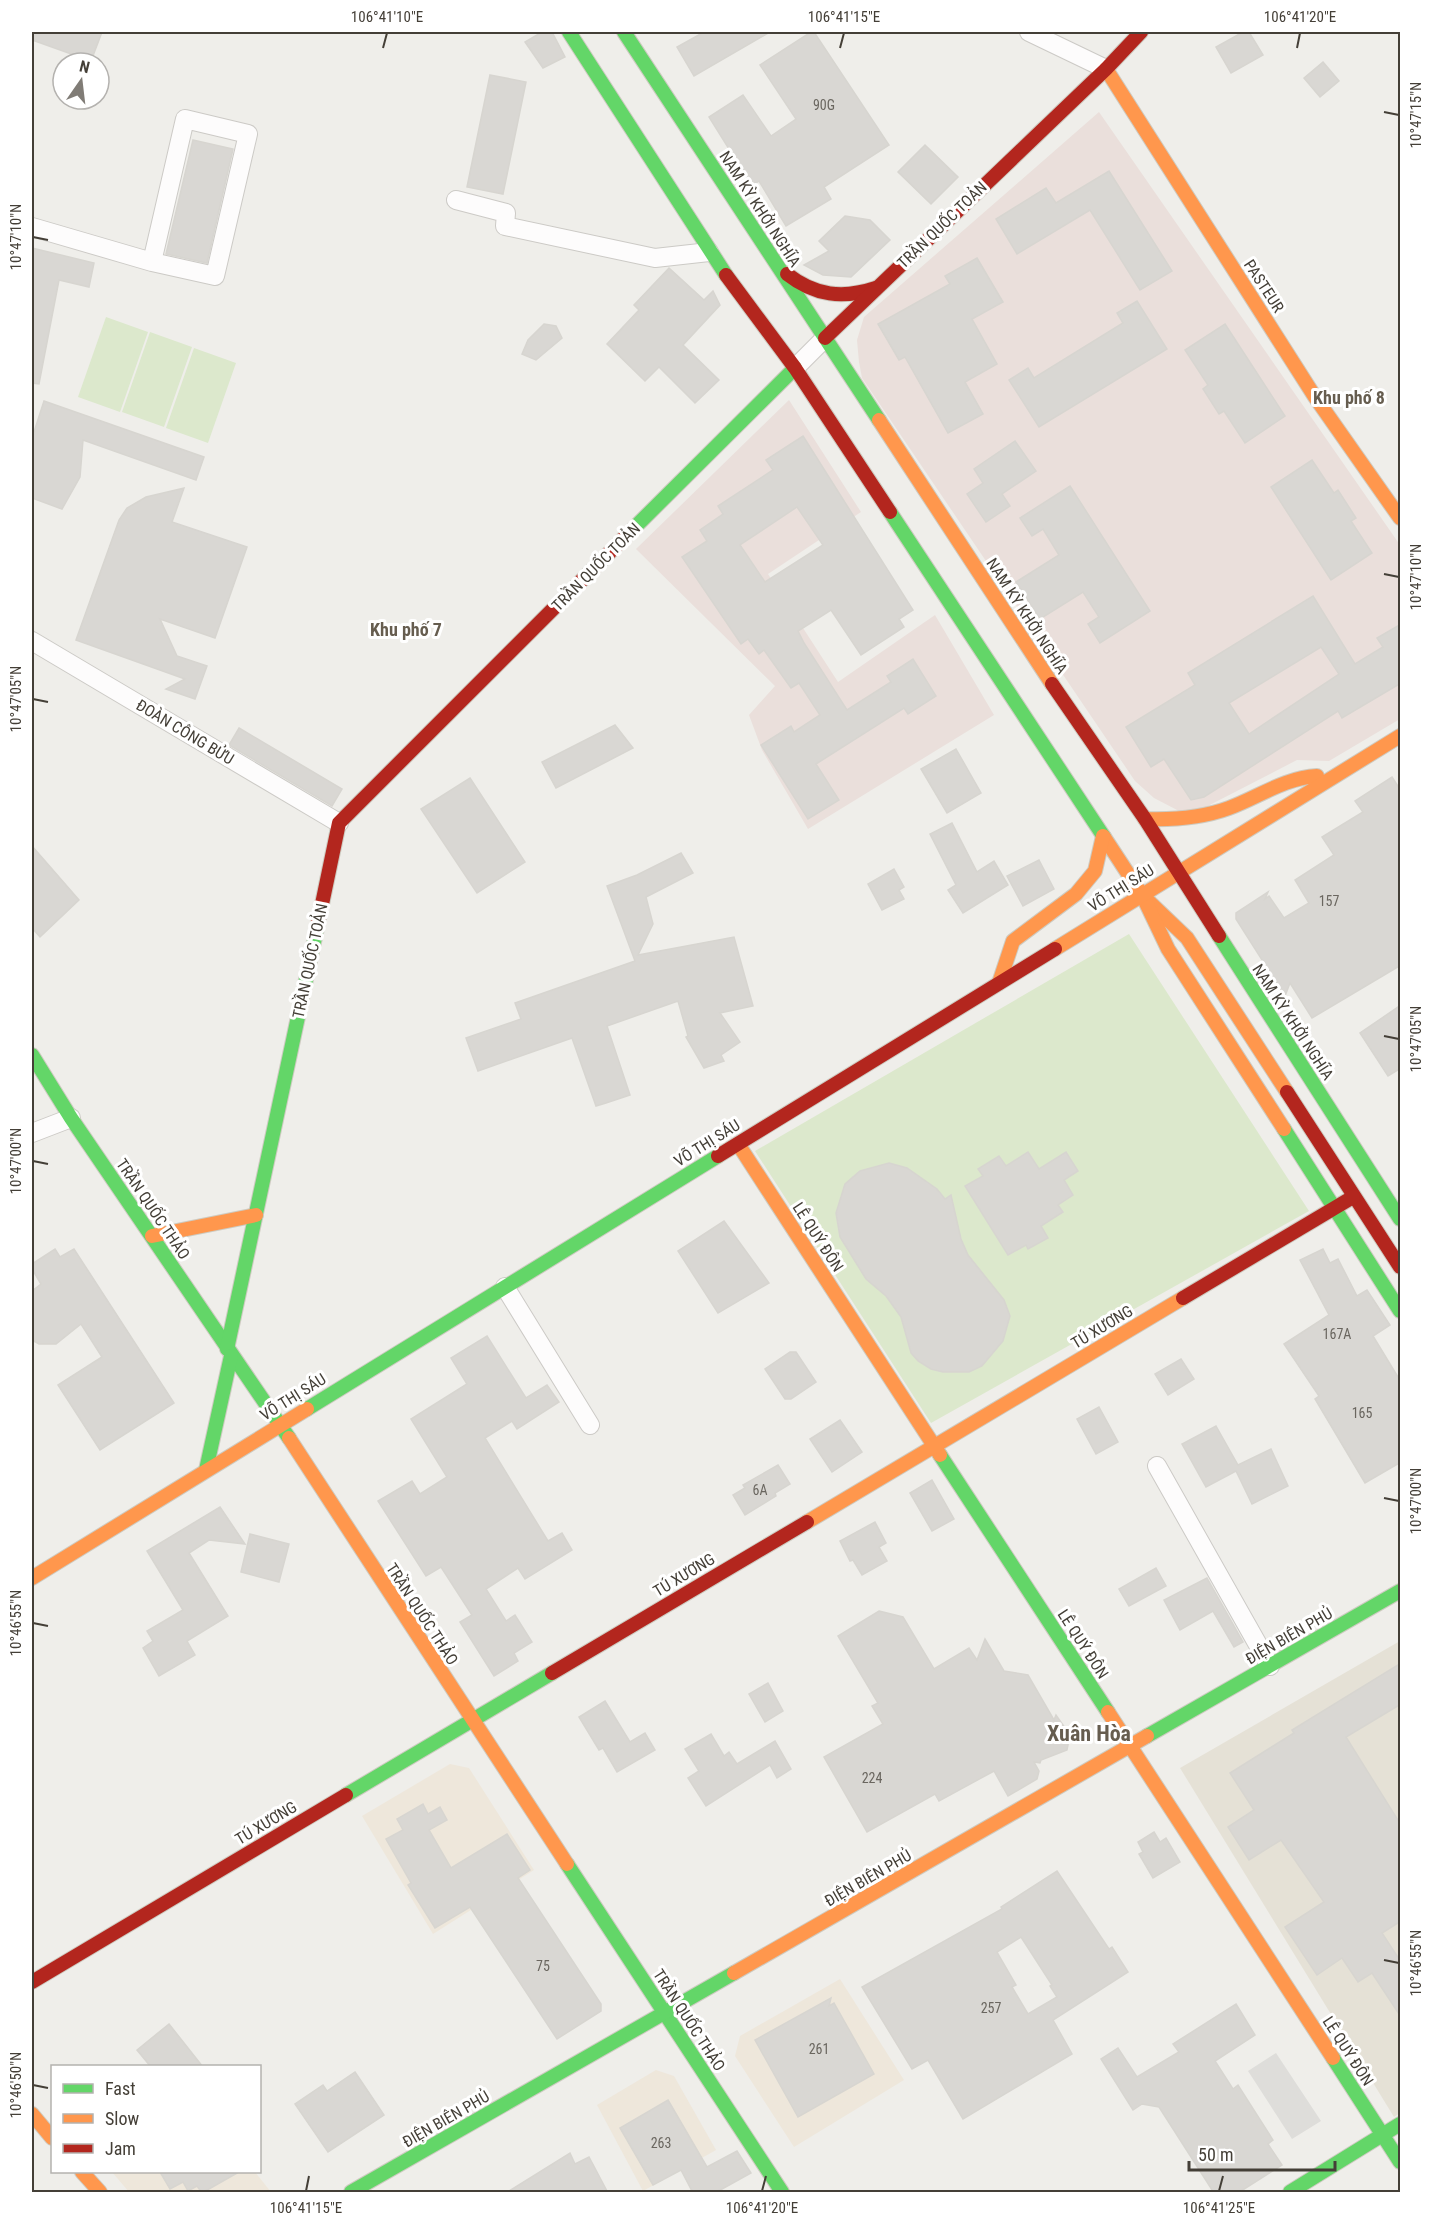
<svg xmlns="http://www.w3.org/2000/svg" width="1432" height="2224" viewBox="0 0 1432 2224" font-family="'Roboto Condensed',sans-serif">
  <style>
    .commercial { fill: #eee7db }
    .education { fill: #e5e1d6 }
    .medical { fill: #eadfdb }
    .green { fill: #dce8cc }
    .parking { fill: #deddda }
    .building { fill: #d9d7d3; stroke: #d7d5d0; stroke-width: 1.5; fill-rule: evenodd }
    .lines { fill: none; stroke-linecap: round; stroke-linejoin: round }
    .street-casing { stroke: #cccac6; stroke-width: 20 }
    .fast-casing { stroke: #cecbc1; stroke-width: 16 }
    .slow-casing { stroke: #cecbc1; stroke-width: 16 }
    .jam-casing { stroke: #cecbc1; stroke-width: 16 }
    .street { stroke: #fdfcfc; stroke-width: 18 }
    .fast { stroke: #63d668; stroke-width: 14 }
    .slow { stroke: #ff974d; stroke-width: 14 }
    .jam { stroke: #b3261e; stroke-width: 14 }
    .ticks { fill: none; stroke: #443f37; stroke-width: 2 }
    .labels { text-anchor: middle; dominant-baseline: central; stroke-width: 6; stroke-linejoin: round; paint-order: stroke }
    .number-label { font-size: 14px; fill: #6a665f }
    .street-label { font-size: 16px; fill: #443f37; stroke: #fff }
    .neighbourhood-label { font-size: 18px; font-weight: bold; fill: #665d4f; stroke: #fff }
    .district-label { font-size: 22px; font-weight: bold; fill: #665d4f; stroke: #fff }
    .neatline { fill: none; stroke: #443f37; stroke-width: 2 }
    .ticks-label { font-size: 15px; text-anchor: middle; fill: #443f37 }
  </style>
  <rect width="100%" height="100%" fill="#efeeea"/>
  <!-- commercial -->
  <g class="commercial">
    <polygon points="450,1764 469,1768 534,1870 433,1934 362,1816"/>
    <polygon points="840,1979 904,2080 794,2147 735,2056 740,2036"/>
    <polygon points="656,2070 674,2076 716,2150 643,2191 597,2105"/>
    <polygon points="112,2172 255,2172 271,2192 129,2192"/>
  </g>
  <!-- education -->
  <polygon class="education" points="1400,1641 1400,2113 1394,2117 1180,1768"/>
  <!-- medical -->
  <g class="medical">
    <polygon points="1099,112 1400,545 1400,719 1329,761 1297,760 1198,811 1179,811 1154,798 1135,781 862,378 859,362 857,340 864,317"/>
    <polygon points="789,400 861,512 768,574 838,682 935,615 994,715 808,829 762,750 749,715 775,686 636,549"/>
  </g>
  <!-- green -->
  <g class="green">
    <polygon points="106,317 148,332 120,412 78,397"/>
    <polygon points="150,332 192,347 164,427 122,412"/>
    <polygon points="194,348 236,363 208,443 166,428"/>
    <polygon points="1129,934 1309,1211 931,1423 755,1151"/>
  </g>
  <!-- parking -->
  <polygon class="parking" points="1276,2053 1321,2121 1292,2139 1248,2071"/>
  <!-- building -->
  <g class="building">
    <polygon points="32,32 102,32 91,61 32,40"/>
    <polygon points="542,32 552,32 565,57 543,68 525,42"/>
    <polygon points="704,32 770,32 694,76 677,47"/>
    <polygon points="811,32 814,32 889,145 824,187 831,199 786,226 759,181 752,186 709,117 743,95 771,136 796,119 760,65"/>
    <polygon points="1243,32 1249,32 1263,55 1231,73 1216,47"/>
    <polygon points="1323,62 1339,81 1320,97 1304,78"/>
    <polygon points="490,75 526,82 503,194 467,187"/>
    <polygon points="193,140 233,149 207,263 166,254"/>
    <polygon points="925,145 958,177 931,204 898,172"/>
    <polygon points="1109,171 1172,271 1140,290 1090,210 1017,254 996,219 1046,188 1056,203"/>
    <polygon points="845,216 870,220 890,240 851,277 823,275 804,265 829,251 819,241"/>
    <polygon points="32,248 94,263 89,287 59,280 39,384 32,383"/>
    <polygon points="977,258 1003,302 972,319 997,364 965,382 983,414 948,433 905,357 899,360 878,324 950,284 945,276"/>
    <polygon points="669,268 704,300 713,291 720,305 683,345 719,380 695,403 659,367 645,381 607,344 639,310 634,305"/>
    <polygon points="1137,301 1167,349 1039,427 1009,380 1028,368 1034,378 1123,323 1117,313"/>
    <polygon points="544,324 556,326 562,338 536,360 522,354 528,340"/>
    <polygon points="1225,324 1285,416 1245,443 1224,411 1219,414 1203,389 1208,385 1185,350"/>
    <polygon points="44,401 204,457 196,480 83,440 80,477 62,509 32,498 32,438"/>
    <path d="M803,436L913,610L899,619L904,627L861,655L831,610L798,631L804,643L847,710L891,682L887,676L913,659L936,696L908,714L904,708L816,764L839,800L808,819L761,745L791,726L794,732L820,715L799,683L791,688L764,650L759,654L748,639L741,644L682,557L707,541L700,530L723,514L718,506L773,470L766,460ZM797,507L823,545L765,582L740,545Z"/>
    <polygon points="1015,441 1036,471 1002,494 1010,506 986,522 967,494 983,483 974,469"/>
    <polygon points="1312,460 1334,493 1338,490 1356,518 1351,521 1372,553 1331,580 1271,487"/>
    <polygon points="1070,486 1150,611 1100,643 1088,624 1099,617 1083,592 1040,619 1016,582 1059,555 1043,529 1032,536 1020,518"/>
    <polygon points="184,488 172,522 247,547 215,638 160,619 177,656 207,666 195,699 166,689 185,679 76,640 119,520 127,508 146,497"/>
    <path d="M1313,596L1355,664L1383,647L1377,638L1401,624V683L1342,718L1338,711L1204,797L1191,800L1164,759L1151,767L1126,727L1195,685L1188,673ZM1321,647L1339,674L1249,734L1229,703Z"/>
    <polygon points="615,725 633,748 556,788 542,762"/>
    <polygon points="239,728 342,789 332,806 229,745"/>
    <polygon points="956,749 981,793 947,813 921,769"/>
    <polygon points="1392,777 1401,791 1401,965 1312,1018 1290,983 1285,996 1236,919 1236,913 1268,892 1265,899 1269,896 1284,918 1309,903 1295,880 1334,855 1322,837 1363,812 1355,801"/>
    <polygon points="470,778 525,862 477,893 421,809"/>
    <polygon points="952,823 977,872 994,861 1008,885 963,913 948,890 956,885 930,834"/>
    <polygon points="32,846 79,900 40,937 32,928"/>
    <polygon points="681,853 693,873 646,897 653,924 638,955 734,937 753,1006 720,1013 740,1042 721,1055 724,1061 704,1068 686,1037 688,1036 678,1001 607,1026 630,1095 606,1103 596,1106 572,1038 478,1071 466,1038 521,1019 515,1003 635,961 607,886 637,875"/>
    <polygon points="1039,860 1054,889 1023,906 1007,876"/>
    <polygon points="894,869 904,887 899,890 904,899 882,910 868,884"/>
    <polygon points="1401,1005 1401,1068 1388,1076 1360,1033"/>
    <polygon points="1028,1152 1039,1169 1066,1152 1078,1171 1064,1180 1073,1195 1058,1205 1063,1212 1041,1226 1048,1238 1028,1249 1026,1245 1008,1255 965,1186 983,1176 978,1169 999,1156 1006,1166"/>
    <polygon points="889,1163 907,1168 937,1189 945,1199 951,1195 961,1239 968,1255 1004,1300 1010,1316 1003,1341 982,1366 969,1372 943,1372 931,1369 918,1361 911,1353 901,1317 886,1296 866,1279 840,1237 836,1213 845,1184 860,1171"/>
    <polygon points="724,1221 769,1283 718,1313 678,1251"/>
    <polygon points="55,1249 60,1257 74,1249 174,1403 100,1450 58,1385 102,1357 81,1324 56,1344 39,1344 32,1340 32,1291 41,1284 32,1269 32,1264"/>
    <polygon points="1323,1249 1330,1263 1338,1259 1357,1296 1367,1290 1390,1325 1373,1336 1401,1382 1401,1462 1365,1483 1315,1399 1319,1396 1284,1344 1329,1315 1300,1260"/>
    <polygon points="487,1336 526,1398 547,1385 559,1402 517,1429 512,1421 485,1438 548,1541 562,1533 572,1550 525,1579 518,1568 486,1589 506,1621 515,1615 532,1642 514,1653 518,1661 494,1676 460,1622 472,1615 441,1567 426,1576 378,1501 412,1481 420,1494 447,1477 411,1419 467,1384 451,1358"/>
    <polygon points="790,1352 796,1352 816,1382 791,1399 785,1399 765,1369"/>
    <polygon points="1181,1359 1194,1379 1168,1395 1155,1374"/>
    <polygon points="1099,1407 1118,1442 1096,1454 1077,1419"/>
    <polygon points="840,1420 862,1452 832,1472 810,1439"/>
    <polygon points="1216,1426 1238,1465 1271,1449 1288,1486 1252,1504 1236,1471 1206,1487 1182,1444"/>
    <polygon points="778,1465 790,1484 775,1493 776,1496 745,1515 733,1495 745,1488 743,1485"/>
    <polygon points="932,1480 954,1519 932,1531 910,1493"/>
    <polygon points="220,1507 245,1544 209,1540 189,1553 228,1616 187,1641 195,1655 159,1676 143,1648 153,1641 147,1631 183,1610 147,1551"/>
    <polygon points="875,1522 886,1543 879,1547 887,1561 862,1575 853,1560 850,1561 840,1541"/>
    <polygon points="250,1534 289,1544 279,1582 241,1572"/>
    <polygon points="1156,1568 1166,1586 1129,1606 1119,1589"/>
    <polygon points="1207,1578 1243,1642 1234,1647 1213,1611 1180,1630 1164,1600"/>
    <polygon points="879,1611 903,1617 934,1669 969,1648 977,1660 985,1639 1004,1671 1028,1675 1054,1720 1056,1715 1070,1735 1067,1750 1041,1760 1040,1763 1034,1762 1039,1771 1037,1779 1008,1796 994,1771 939,1801 935,1794 867,1832 824,1757 883,1724 872,1706 878,1703 838,1636"/>
    <polygon points="1401,1663 1401,1704 1346,1737 1401,1825 1401,1921 1382,1933 1401,1962 1401,2017 1372,1973 1358,1982 1342,1958 1317,1975 1285,1927 1324,1902 1281,1840 1249,1860 1228,1827 1254,1810 1230,1773 1294,1733 1292,1730"/>
    <polygon points="768,1683 783,1711 765,1722 749,1694"/>
    <polygon points="605,1701 630,1742 645,1733 655,1750 617,1772 603,1748 599,1750 579,1717"/>
    <polygon points="711,1734 724,1756 729,1752 737,1764 775,1741 791,1769 777,1778 770,1765 706,1806 688,1778 699,1771 685,1749"/>
    <polygon points="423,1804 428,1814 440,1807 447,1820 429,1830 451,1868 507,1834 530,1870 518,1878 601,2004 601,2011 557,2039 470,1907 435,1928 408,1885 411,1883 386,1839 403,1830 397,1819"/>
    <polygon points="1154,1832 1160,1842 1166,1838 1180,1862 1153,1878 1139,1854 1143,1852 1138,1842"/>
    <path d="M1057,1871L1109,1949L1112,1947L1128,1972L1053,2020L1072,2054L963,2119L928,2060L912,2069L862,1987L1002,1909L1001,1907ZM1021,1937L1052,1985L1050,1986L1057,1997L1028,2014L1012,1987L1016,1985L997,1952Z"/>
    <polygon points="831,1998 829,2006 834,2003 874,2074 798,2117 755,2040"/>
    <polygon points="1236,2004 1255,2035 1215,2061 1233,2089 1238,2085 1273,2140 1268,2144 1282,2165 1238,2193 1214,2193 1159,2107 1142,2104 1133,2110 1101,2059 1118,2048 1137,2077 1179,2052 1173,2044"/>
    <polygon points="169,2024 203,2067 151,2067 137,2050"/>
    <polygon points="355,2072 384,2115 328,2152 295,2104 323,2085 327,2091"/>
    <polygon points="668,2100 707,2167 737,2151 751,2173 715,2193 693,2193 681,2170 653,2185 620,2128"/>
    <polygon points="570,2153 575,2164 589,2157 608,2193 506,2193"/>
    <polygon points="160,2172 239,2172 202,2193 197,2186 188,2191 183,2182 170,2189"/>
  </g>
  <g class="lines">
    <defs>
      <g id="street">
        <polyline points="1029,32 1106,69"/>
        <polyline points="456,200 506,213 505,226 655,258 709,252"/>
        <polyline points="32,227 152,262 215,276 248,134 185,119 152,262"/>
        <polyline points="795,368 825,338"/>
        <polyline points="32,641 339,823"/>
        <polyline points="32,1133 71,1118"/>
        <polyline points="505,1287 590,1425"/>
        <polyline points="1157,1466 1270,1666"/>
      </g>
      <g id="fast">
        <polyline points="569,32 726,275"/>
        <polyline points="624,32 879,420"/>
        <polyline points="890,512 1104,837"/>
        <polyline points="626,536 795,368"/>
        <polyline points="1219,936 1400,1219"/>
        <polyline points="32,1055 71,1118 289,1438"/>
        <polyline points="1284,1129 1400,1311"/>
        <polyline points="227,1349 317,928"/>
        <polyline points="307,1409 718,1156"/>
        <polyline points="940,1455 1108,1712"/>
        <polyline points="206,1470 231,1356"/>
        <polyline points="1147,1736 1400,1591"/>
        <polyline points="346,1795 552,1673"/>
        <polyline points="567,1864 782,2192"/>
        <polyline points="1333,2058 1400,2162"/>
        <polyline points="351,2192 734,1973"/>
        <polyline points="1290,2192 1400,2124"/>
      </g>
      <g id="slow">
        <polyline points="1106,69 1315,397 1400,518"/>
        <polyline points="879,420 1052,684"/>
        <path d="M1145,819C1174,820 1202,818 1229,808C1259,797 1284,778 1317,776"/>
        <polyline points="1104,837 1142,895 1187,938 1287,1092"/>
        <polyline points="1146,903 1168,949 1284,1129"/>
        <polyline points="1055,949 1400,736"/>
        <polyline points="999,983 1013,941 1076,894 1095,871 1103,836"/>
        <polyline points="738,1144 940,1455"/>
        <polyline points="152,1236 256,1215"/>
        <polyline points="289,1438 567,1864"/>
        <polyline points="807,1522 1183,1298"/>
        <polyline points="32,1578 307,1409"/>
        <polyline points="1108,1712 1333,2058"/>
        <polyline points="734,1973 1147,1736"/>
        <polyline points="32,2114 52,2138"/>
        <polyline points="82,2172 100,2192"/>
      </g>
      <g id="jam">
        <path d="M787,274C815,296 843,299 876,288"/>
        <polyline points="726,275 795,368 890,512"/>
        <polyline points="825,338 1106,69 1141,32"/>
        <polyline points="1052,684 1145,819 1219,936"/>
        <polyline points="317,928 339,823 626,536"/>
        <polyline points="1287,1092 1400,1267"/>
        <polyline points="718,1156 1055,949"/>
        <polyline points="1183,1298 1353,1197"/>
        <polyline points="552,1673 807,1522"/>
        <polyline points="32,1982 346,1795"/>
      </g>
    </defs>
    <!-- street casing -->
    <use href="#street" class="street-casing"/>
    <!-- fast casing -->
    <use href="#fast" class="fast-casing"/>
    <!-- slow casing -->
    <use href="#slow" class="slow-casing"/>
    <!-- jam casing -->
    <use href="#jam" class="jam-casing"/>
    <!-- street -->
    <use href="#street" class="street"/>
    <!-- fast -->
    <use href="#fast" class="fast"/>
    <!-- slow -->
    <use href="#slow" class="slow"/>
    <!-- jam -->
    <use href="#jam" class="jam"/>
  </g>
  <!-- ticks -->
  <path class="ticks" d="M383,48L387,33M840,48L844,33M1297,48L1300,33M1384,112L1399,115M33,237L48,240M1384,574L1399,577M33,699L48,702M1384,1036L1399,1039M33,1161L48,1164M1384,1498L1399,1501M33,1623L48,1626M1384,1960L1399,1963M33,2085L48,2088M306,2191L309,2176M762,2191L766,2176M1219,2191L1223,2176"/>
  <g class="labels">
    <!-- number labels -->
    <g class="number-label">
      <text x="824" y="105">90G</text>
      <text x="1329" y="901">157</text>
      <text x="1337" y="1334">167A</text>
      <text x="1362" y="1413">165</text>
      <text x="760" y="1490">6A</text>
      <text x="872" y="1778">224</text>
      <text x="543" y="1966">75</text>
      <text x="991" y="2008">257</text>
      <text x="819" y="2049">261</text>
      <text x="661" y="2143">263</text>
    </g>
    <!-- street labels -->
    <g class="street-label">
      <text transform="translate(760 209) rotate(57)">NAM KỲ KHỞI NGHĨA</text>
      <text transform="translate(942 225) rotate(-44)">TRẦN QUỐC TOẢN</text>
      <text transform="translate(1264 286) rotate(57)">PASTEUR</text>
      <text transform="translate(596 567) rotate(-45)">TRẦN QUỐC TOẢN</text>
      <text transform="translate(1027 616) rotate(57)">NAM KỲ KHỞI NGHĨA</text>
      <text transform="translate(185 732) rotate(31)">ĐOÀN CÔNG BỬU</text>
      <text transform="translate(1121 888) rotate(-32)">VÕ THỊ SÁU</text>
      <text transform="translate(310 961) rotate(-78)">TRẦN QUỐC TOẢN</text>
      <text transform="translate(1293 1022) rotate(57)">NAM KỲ KHỞI NGHĨA</text>
      <text transform="translate(707 1143) rotate(-32)">VÕ THỊ SÁU</text>
      <text transform="translate(153 1209) rotate(56)">TRẦN QUỐC THẢO</text>
      <text transform="translate(818 1237) rotate(57)">LÊ QUÝ ĐÔN</text>
      <text transform="translate(1102 1327) rotate(-31)">TÚ XƯƠNG</text>
      <text transform="translate(293 1397) rotate(-32)">VÕ THỊ SÁU</text>
      <text transform="translate(684 1575) rotate(-31)">TÚ XƯƠNG</text>
      <text transform="translate(422 1614) rotate(57)">TRẦN QUỐC THẢO</text>
      <text transform="translate(1289 1636) rotate(-30)">ĐIỆN BIÊN PHỦ</text>
      <text transform="translate(1083 1644) rotate(57)">LÊ QUÝ ĐÔN</text>
      <text transform="translate(266 1823) rotate(-31)">TÚ XƯƠNG</text>
      <text transform="translate(868 1878) rotate(-30)">ĐIỆN BIÊN PHỦ</text>
      <text transform="translate(689 2020) rotate(57)">TRẦN QUỐC THẢO</text>
      <text transform="translate(1348 2051) rotate(57)">LÊ QUÝ ĐÔN</text>
      <text transform="translate(446 2119) rotate(-30)">ĐIỆN BIÊN PHỦ</text>
    </g>
    <!-- neighbourhood labels -->
    <g class="neighbourhood-label">
      <text x="1349" y="397">Khu phố 8</text>
      <text x="406" y="629">Khu phố 7</text>
    </g>
    <!-- district labels -->
    <g class="district-label">
      <text x="1089" y="1733">Xuân Hòa</text>
    </g>
  </g>
  <!-- border -->
  <rect width="1432" height="2224" fill="none" stroke="#ffffff" stroke-width="66"/>
  <!-- legend -->
  <rect x="51" y="2065" width="210" height="108" fill="#ffffff" stroke="#b4b2af" stroke-width="1.5"/>
  <rect x="63" y="2084" width="30" height="9" fill="#63d668" stroke="#b4b2af" stroke-width="1.5"/>
  <text x="105" y="2095" font-size="18" fill="#443f37">Fast</text>
  <rect x="63" y="2114" width="30" height="9" fill="#ff974d" stroke="#b4b2af" stroke-width="1.5"/>
  <text x="105" y="2125" font-size="18" fill="#443f37">Slow</text>
  <rect x="63" y="2144" width="30" height="9" fill="#b3261e" stroke="#b4b2af" stroke-width="1.5"/>
  <text x="105" y="2155" font-size="18" fill="#443f37">Jam</text>
  <!-- north arrow -->
  <g transform="translate(81 81) rotate(14)"><circle r="28" fill="#ffffff" stroke="#b4b2af" stroke-width="1.5"/>
  <path d="M0-4.5L10 22L0 15L-10 22Z" fill="#807c76"/>
  <text y="-9" font-size="16" font-weight="bold" text-anchor="middle" fill="#443f37">N</text>
  </g>
  <!-- scale -->
  <path d="M1189 2161v9h146v-9" fill="none" stroke="#443f37" stroke-width="3"/>
  <text x="1198" y="2161" font-size="18" fill="#443f37" stroke="#ffffff" stroke-width="4.5" paint-order="stroke">50 m</text>
  <rect x="33" y="33" width="1366" height="2158" class="neatline"/>
  <g class="ticks-label">
    <text x="387" y="22">106°41'10"E</text>
    <text x="844" y="22">106°41'15"E</text>
    <text x="1300" y="22">106°41'20"E</text>
    <text transform="translate(1416 115) rotate(-90)" y="5">10°47'15"N</text>
    <text transform="translate(16 237) rotate(-90)" y="5">10°47'10"N</text>
    <text transform="translate(1416 577) rotate(-90)" y="5">10°47'10"N</text>
    <text transform="translate(16 699) rotate(-90)" y="5">10°47'05"N</text>
    <text transform="translate(1416 1039) rotate(-90)" y="5">10°47'05"N</text>
    <text transform="translate(16 1161) rotate(-90)" y="5">10°47'00"N</text>
    <text transform="translate(1416 1501) rotate(-90)" y="5">10°47'00"N</text>
    <text transform="translate(16 1623) rotate(-90)" y="5">10°46'55"N</text>
    <text transform="translate(1416 1963) rotate(-90)" y="5">10°46'55"N</text>
    <text transform="translate(16 2085) rotate(-90)" y="5">10°46'50"N</text>
    <text x="306" y="2213">106°41'15"E</text>
    <text x="762" y="2213">106°41'20"E</text>
    <text x="1219" y="2213">106°41'25"E</text>
  </g>
</svg>
